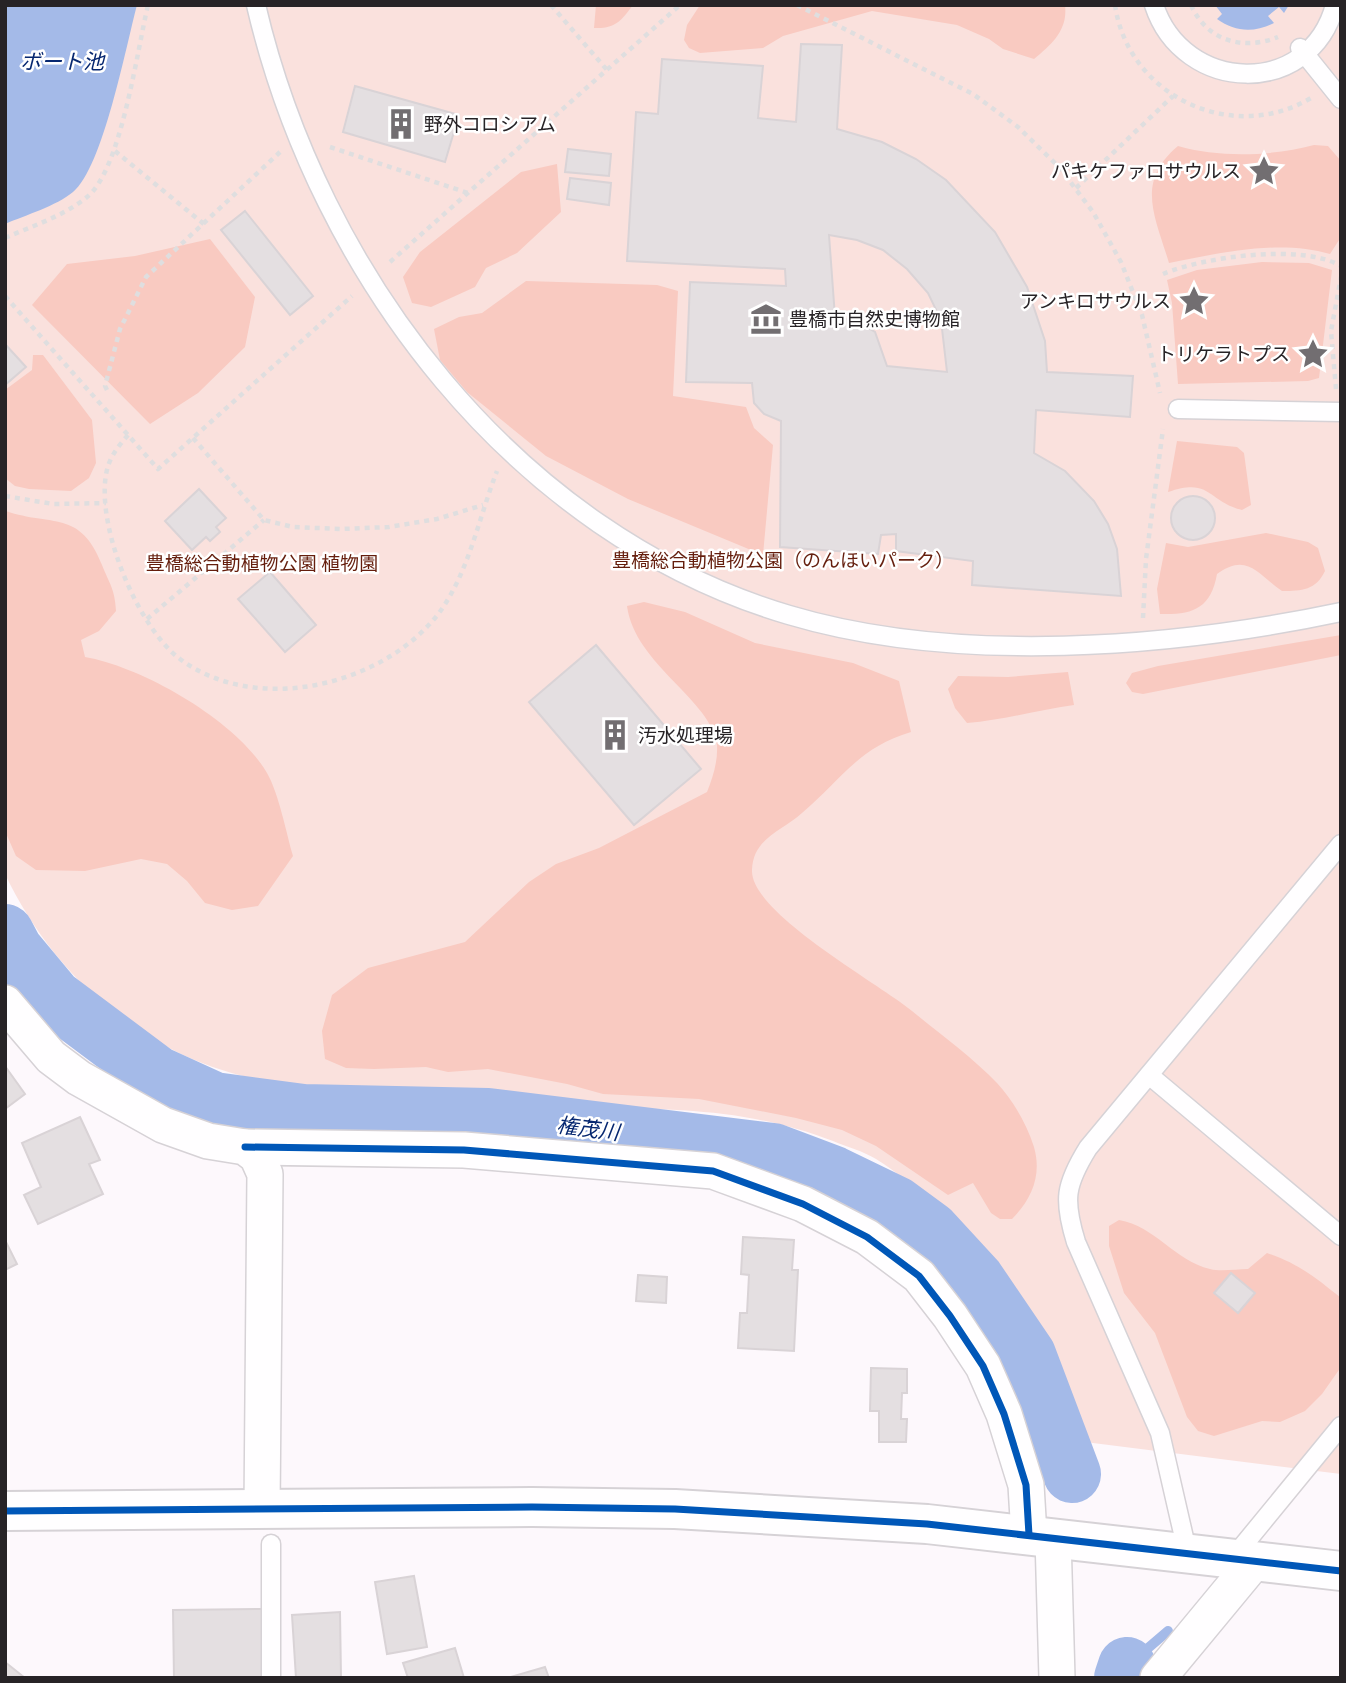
<svg xmlns="http://www.w3.org/2000/svg" width="1346" height="1683" viewBox="0 0 1346 1683" font-family="Roboto,'Noto Sans JP',sans-serif">
  <style>
    .green { fill: #fae1dd }
    .forest { fill: #f9cac1 }
    .water { fill: #a4bae8 }
    .lines { fill: none; stroke-linecap: round; stroke-linejoin: round }
    .stream { stroke: #a4bae8; stroke-width: 10 }
    .river { stroke: #a4bae8; stroke-width: 58 }
    .building { fill: #e4dfe1; stroke: #d9d3d6; stroke-width: 2; fill-rule: evenodd }
    .lane-casing { stroke: #d6d2d6; stroke-width: 21 }
    .street-casing { stroke: #d6d2d6; stroke-width: 38 }
    .secondary-casing { stroke: #d6d2d6; stroke-width: 42 }
    .path { stroke: #dfdedf; stroke-width: 4.5; stroke-dasharray: 5 5; stroke-linecap: butt }
    .lane { stroke: #fffeff; stroke-width: 18 }
    .street { stroke: #fffeff; stroke-width: 35 }
    .secondary { stroke: #fffeff; stroke-width: 38 }
    .cycleway-casing { stroke: #fff; stroke-width: 11 }
    .cycleway { stroke: #0057b8; stroke-width: 7 }
    .labels { text-anchor: middle; dominant-baseline: central; stroke-width: 5; stroke-linejoin: round; paint-order: stroke }
    .poi-label { font-size: 19px; fill: #272326; stroke: #fff; text-anchor: start }
    .park-label { font-size: 19px; fill: #651e0d; stroke: #fff }
    .water-label { font-size: 21px; font-style: italic; fill: #062770; stroke: #fff }
  </style>
  <rect width="100%" height="100%" fill="#fdf8fc"/>
  <!-- green -->
  <path class="green" d="M5,5H1341V1474L1085,1442C1072,1408 1061,1369 1043,1337C1008,1277 935,1196 876,1159C863,1151 847,1147 833,1141C753,1110 682,1109 598,1108C524,1107 452,1100 379,1092C336,1087 289,1087 247,1077C138,1051 53,974 5,874Z"/>
  <!-- forest -->
  <g class="forest">
    <path d="M596,5H633C621,21 615,29 594,28Z"/>
    <path d="M700,5H1065C1068,30 1052,44 1034,59L1003,49L989,39L957,25L872,11L783,36L763,48L700,53L689,48L684,40L687,25Z"/>
    <path d="M1314,145L1328,146L1341,161V237L1330,254C1280,239 1219,253 1169,263C1155,216 1135,182 1178,146C1219,158 1274,156 1314,145Z"/>
    <polygon points="557,164 561,212 517,253 486,268 475,287 431,307 412,303 403,277 420,252 521,172"/>
    <polygon points="210,239 255,297 245,347 198,393 150,424 32,305 67,264 135,256"/>
    <polygon points="1262,262 1309,263 1332,270 1319,378 1308,381 1178,384 1172,303 1167,280 1197,270"/>
    <polygon points="526,281 657,285 678,291 673,396 746,407 754,428 773,445 763,555 628,499 546,456 467,392 440,360 434,329 459,317 482,313"/>
    <polygon points="33,355 43,355 92,420 96,463 89,478 71,491 29,489 15,486 5,478 5,390 32,370"/>
    <path d="M1177,441L1237,447L1244,453L1251,505L1242,510C1207,501 1211,477 1168,492Z"/>
    <path d="M6,511C52,527 80,509 102,565C109,583 115,589 116,611L99,631L81,640L85,657C143,667 237,721 267,773C279,794 286,832 293,856L258,906L232,910L205,903L187,881L167,864L141,859L85,871L36,870L16,856L5,831Z"/>
    <path d="M1266,533L1308,542L1318,548L1325,571C1316,590 1302,591 1282,591C1259,576 1248,551 1217,574C1211,609 1192,615 1160,614L1157,589L1166,543L1188,547Z"/>
    <path d="M644,602L685,612L755,643L853,663L899,681L911,732C859,747 841,780 802,813C782,831 753,838 752,870C750,913 880,984 912,1011C939,1033 973,1058 997,1083C1013,1100 1027,1125 1034,1147C1042,1175 1032,1199 1012,1219H1000L991,1213L973,1183L948,1195L876,1146L842,1130L796,1118L699,1099L603,1094L567,1084L488,1069L448,1072L426,1067L374,1069L346,1068L325,1059L322,1031L332,995L368,968L465,942L529,882L556,864L599,848L707,792C713,777 718,761 717,745C712,700 635,665 627,606Z"/>
    <polygon points="1341,635 1341,655 1143,694 1132,692 1126,683 1132,673 1158,666"/>
    <path d="M1068,672L1074,705C1038,710 1003,720 967,723L955,708L948,689L958,676L1008,677Z"/>
    <path d="M1119,1220C1155,1226 1175,1261 1210,1269C1221,1272 1236,1269 1248,1269L1267,1253C1299,1264 1315,1277 1341,1298V1367L1322,1394L1305,1411L1280,1422L1262,1421L1214,1436L1198,1431L1187,1417L1155,1333L1124,1293L1109,1246V1226Z"/>
  </g>
  <!-- water -->
  <g class="water">
    <path d="M5,5H137C126,46 103,168 73,192C56,206 26,215 5,224Z"/>
    <path d="M1215,5H1289L1284,13L1279,7L1268,16L1274,23C1254,33 1235,32 1217,19L1222,14Z"/>
  </g>
  <g class="lines">
    <!-- stream -->
    <polyline class="stream" points="1127,1666 1168,1631"/>
    <!-- river -->
    <g class="river">
      <polyline points="5,933 14,950 54,998 157,1075 214,1101 303,1113 488,1117 773,1152 834,1175 896,1205 930,1230 976,1280 1027,1355 1072,1474"/>
      <polyline points="1123,1678 1127,1666"/>
    </g>
  </g>
  <!-- building -->
  <g class="building">
    <path d="M801,44L842,45L837,129L882,142L916,159L946,180L995,232L1027,287L1045,341L1047,372L1133,376L1130,417L1036,410L1034,453L1065,471L1094,501L1108,524L1117,549L1121,596L972,585L973,561L896,551V534L881,535L878,554L780,547L781,421L764,414L754,403L752,383L686,382L690,282L786,286L785,269L627,261L636,112L658,114L662,59L763,66L758,118L796,122ZM829,235L857,240L883,250L907,269L928,293L941,320L947,372L887,366L875,332L856,321L835,317Z"/>
    <polygon points="355,86 459,115 445,162 343,132"/>
    <polygon points="568,149 611,154 609,176 565,172"/>
    <polygon points="570,178 611,183 609,205 567,199"/>
    <polygon points="245,211 313,296 290,315 221,230"/>
    <polygon points="5,344 26,367 5,385"/>
    <polygon points="199,489 226,518 216,527 220,532 210,541 206,537 192,550 165,521"/>
    <circle cx="1193" cy="518" r="22"/>
    <polygon points="270,572 316,625 285,652 238,599"/>
    <polygon points="596,645 701,769 634,825 529,702"/>
    <polygon points="5,1066 25,1094 5,1109"/>
    <polygon points="80,1117 100,1160 89,1164 103,1194 38,1224 24,1195 41,1187 22,1143"/>
    <polygon points="743,1237 794,1240 792,1270 798,1270 794,1351 738,1348 740,1313 747,1313 749,1275 741,1274"/>
    <polygon points="5,1240 17,1264 5,1270"/>
    <polygon points="1231,1273 1255,1293 1238,1313 1214,1293"/>
    <polygon points="638,1275 667,1277 666,1303 636,1301"/>
    <polygon points="871,1368 907,1369 907,1393 902,1393 901,1419 907,1419 906,1442 879,1442 879,1411 870,1411"/>
    <polygon points="414,1576 427,1647 387,1654 375,1582"/>
    <polygon points="263,1609 264,1678 174,1678 173,1610"/>
    <polygon points="340,1612 341,1678 296,1678 292,1615"/>
    <polygon points="455,1648 464,1678 408,1678 403,1663"/>
    <polygon points="5,1662 25,1678 5,1678"/>
    <polygon points="545,1667 549,1678 507,1678"/>
  </g>
  <g class="lines">
    <defs>
      <g id="lane">
        <path d="M256,5C319,275 515,534 789,615C957,665 1171,648 1341,612"/>
        <path d="M1154,5C1183,94 1310,99 1335,5"/>
        <polyline points="1300,48 1341,99"/>
        <polyline points="1178,409 1341,412"/>
        <polyline points="1149,1075 1341,1236"/>
        <polyline points="271,1544 271,1678"/>
        <path d="M1188,1555L1160,1433L1076,1242C1063,1200 1065,1185 1088,1148L1341,844"/>
        <polyline points="1232,1559 1341,1426"/>
      </g>
      <g id="street">
        <polyline points="5,1003 51,1057 79,1078 163,1125 208,1141 245,1147 257,1156 265,1174 262,1509"/>
        <polyline points="245,1147 464,1150 713,1171 803,1204 867,1237 919,1276 950,1316 983,1366 1004,1414 1026,1485 1029,1535"/>
        <polyline points="1053,1538 1057,1678"/>
        <polyline points="1158,1678 1254,1562"/>
      </g>
      <polyline id="secondary" points="5,1511 532,1507 675,1509 927,1524 1341,1571"/>
    </defs>
    <!-- lane casing -->
    <use href="#lane" class="lane-casing"/>
    <!-- street casing -->
    <use href="#street" class="street-casing"/>
    <!-- secondary casing -->
    <use href="#secondary" class="secondary-casing"/>
    <!-- path -->
    <g class="path">
      <polyline points="551,5 607,70"/>
      <polyline points="797,5 973,94 1018,127 1059,167 1093,212 1121,262 1142,315 1160,393"/>
      <path d="M1115,5C1128,96 1232,145 1311,98"/>
      <path d="M1191,5C1207,41 1243,51 1278,37"/>
      <polyline points="330,147 468,193"/>
      <polyline points="115,151 205,225"/>
      <polyline points="1076,188 1173,96"/>
      <path d="M5,238C32,226 64,216 87,197C121,170 137,51 148,5"/>
      <polyline points="390,262 680,5"/>
      <path d="M1163,274C1203,257 1302,243 1341,266"/>
      <polyline points="5,296 158,469 352,296"/>
      <polyline points="1336,389 1331,331 1341,277"/>
      <polyline points="107,390 105,386 120,329 146,277 280,152"/>
      <path d="M128,435C120,444 112,454 108,466C92,519 137,627 180,659C256,716 383,686 439,613C469,572 479,517 497,471"/>
      <polyline points="193,438 264,520 293,527 341,529 389,527 437,519 483,505"/>
      <polyline points="5,496 53,504 106,503"/>
      <polyline points="1143,618 1146,559 1163,429"/>
      <polyline points="147,619 264,520"/>
    </g>
    <!-- lane -->
    <use href="#lane" class="lane"/>
    <!-- street -->
    <use href="#street" class="street"/>
    <!-- secondary -->
    <use href="#secondary" class="secondary"/>
    <defs>
      <g id="cycleway">
        <polyline points="245,1147 464,1150 713,1171 803,1204 867,1237 919,1276 950,1316 983,1366 1004,1414 1026,1485 1029,1535"/>
        <polyline points="5,1511 532,1507 675,1509 927,1524 1341,1571"/>
      </g>
    </defs>
    <!-- cycleway casing -->
    <use href="#cycleway" class="cycleway-casing"/>
    <!-- cycleway -->
    <use href="#cycleway" class="cycleway"/>
  </g>
  <!-- icons -->
  <defs>
    <symbol id="building-bare" viewBox="-9 -9 18 18"><path d="M-4-6H4V6H1V3H-1V6H-4ZM-2.5-4.3h1.7v1.8h-1.7ZM.8-4.3h1.7v1.8H.8ZM-2.5-1h1.7V.8h-1.7ZM.8-1h1.7V.8H.8Z" fill="#726e71" stroke="#fff" stroke-width="2.5" paint-order="stroke"/></symbol>
    <symbol id="sight-bare" viewBox="-9 -9 18 18"><path d="M0-6L1.8-2.2L6-1.7L2.9 1.2L3.7 5.4L0 3.3L-3.7 5.4L-2.9 1.2L-6-1.7L-1.8-2.2Z" fill="#726e71" stroke="#fff" stroke-width="2.5" paint-order="stroke"/></symbol>
    <symbol id="museum-bare" viewBox="-9 -9 18 18"><path d="M0-6L6-3V-2H-6V-3ZM-5-1h2V3h-2ZM-1-1h2V3h-2ZM3-1h2V3H3ZM-6 4H6V6H-6Z" fill="#726e71" stroke="#fff" stroke-width="2.5" paint-order="stroke"/></symbol>
  </defs>
  <g fill-rule="evenodd">
    <use href="#building-bare" x="379" y="102" width="44" height="44"/>
    <use href="#sight-bare" x="1242" y="149" width="44" height="44"/>
    <use href="#sight-bare" x="1172" y="279" width="44" height="44"/>
    <use href="#museum-bare" x="744" y="297" width="44" height="44"/>
    <use href="#sight-bare" x="1291" y="332" width="44" height="44"/>
    <use href="#building-bare" x="593" y="713" width="44" height="44"/>
  </g>
  <g class="labels">
    <!-- poi labels -->
    <g class="poi-label">
      <text x="424" y="124">野外コロシアム</text>
      <text x="1241" y="171" text-anchor="end">パキケファロサウルス</text>
      <text x="1171" y="301" text-anchor="end">アンキロサウルス</text>
      <text x="789" y="319">豊橋市自然史博物館</text>
      <text x="1290" y="354" text-anchor="end">トリケラトプス</text>
      <text x="638" y="735">汚水処理場</text>
    </g>
    <!-- park labels -->
    <g class="park-label">
      <text x="783" y="560">豊橋総合動植物公園（のんほいパーク）</text>
      <text x="262" y="563">豊橋総合動植物公園 植物園</text>
    </g>
    <!-- water labels -->
    <g class="water-label">
      <text x="62" y="62">ボート池</text>
      <text transform="translate(588 1129) rotate(7)">権茂川</text>
    </g>
  </g>
  <!-- border -->
  <rect width="1346" height="1683" fill="none" stroke="#272326" stroke-width="14"/>
</svg>
